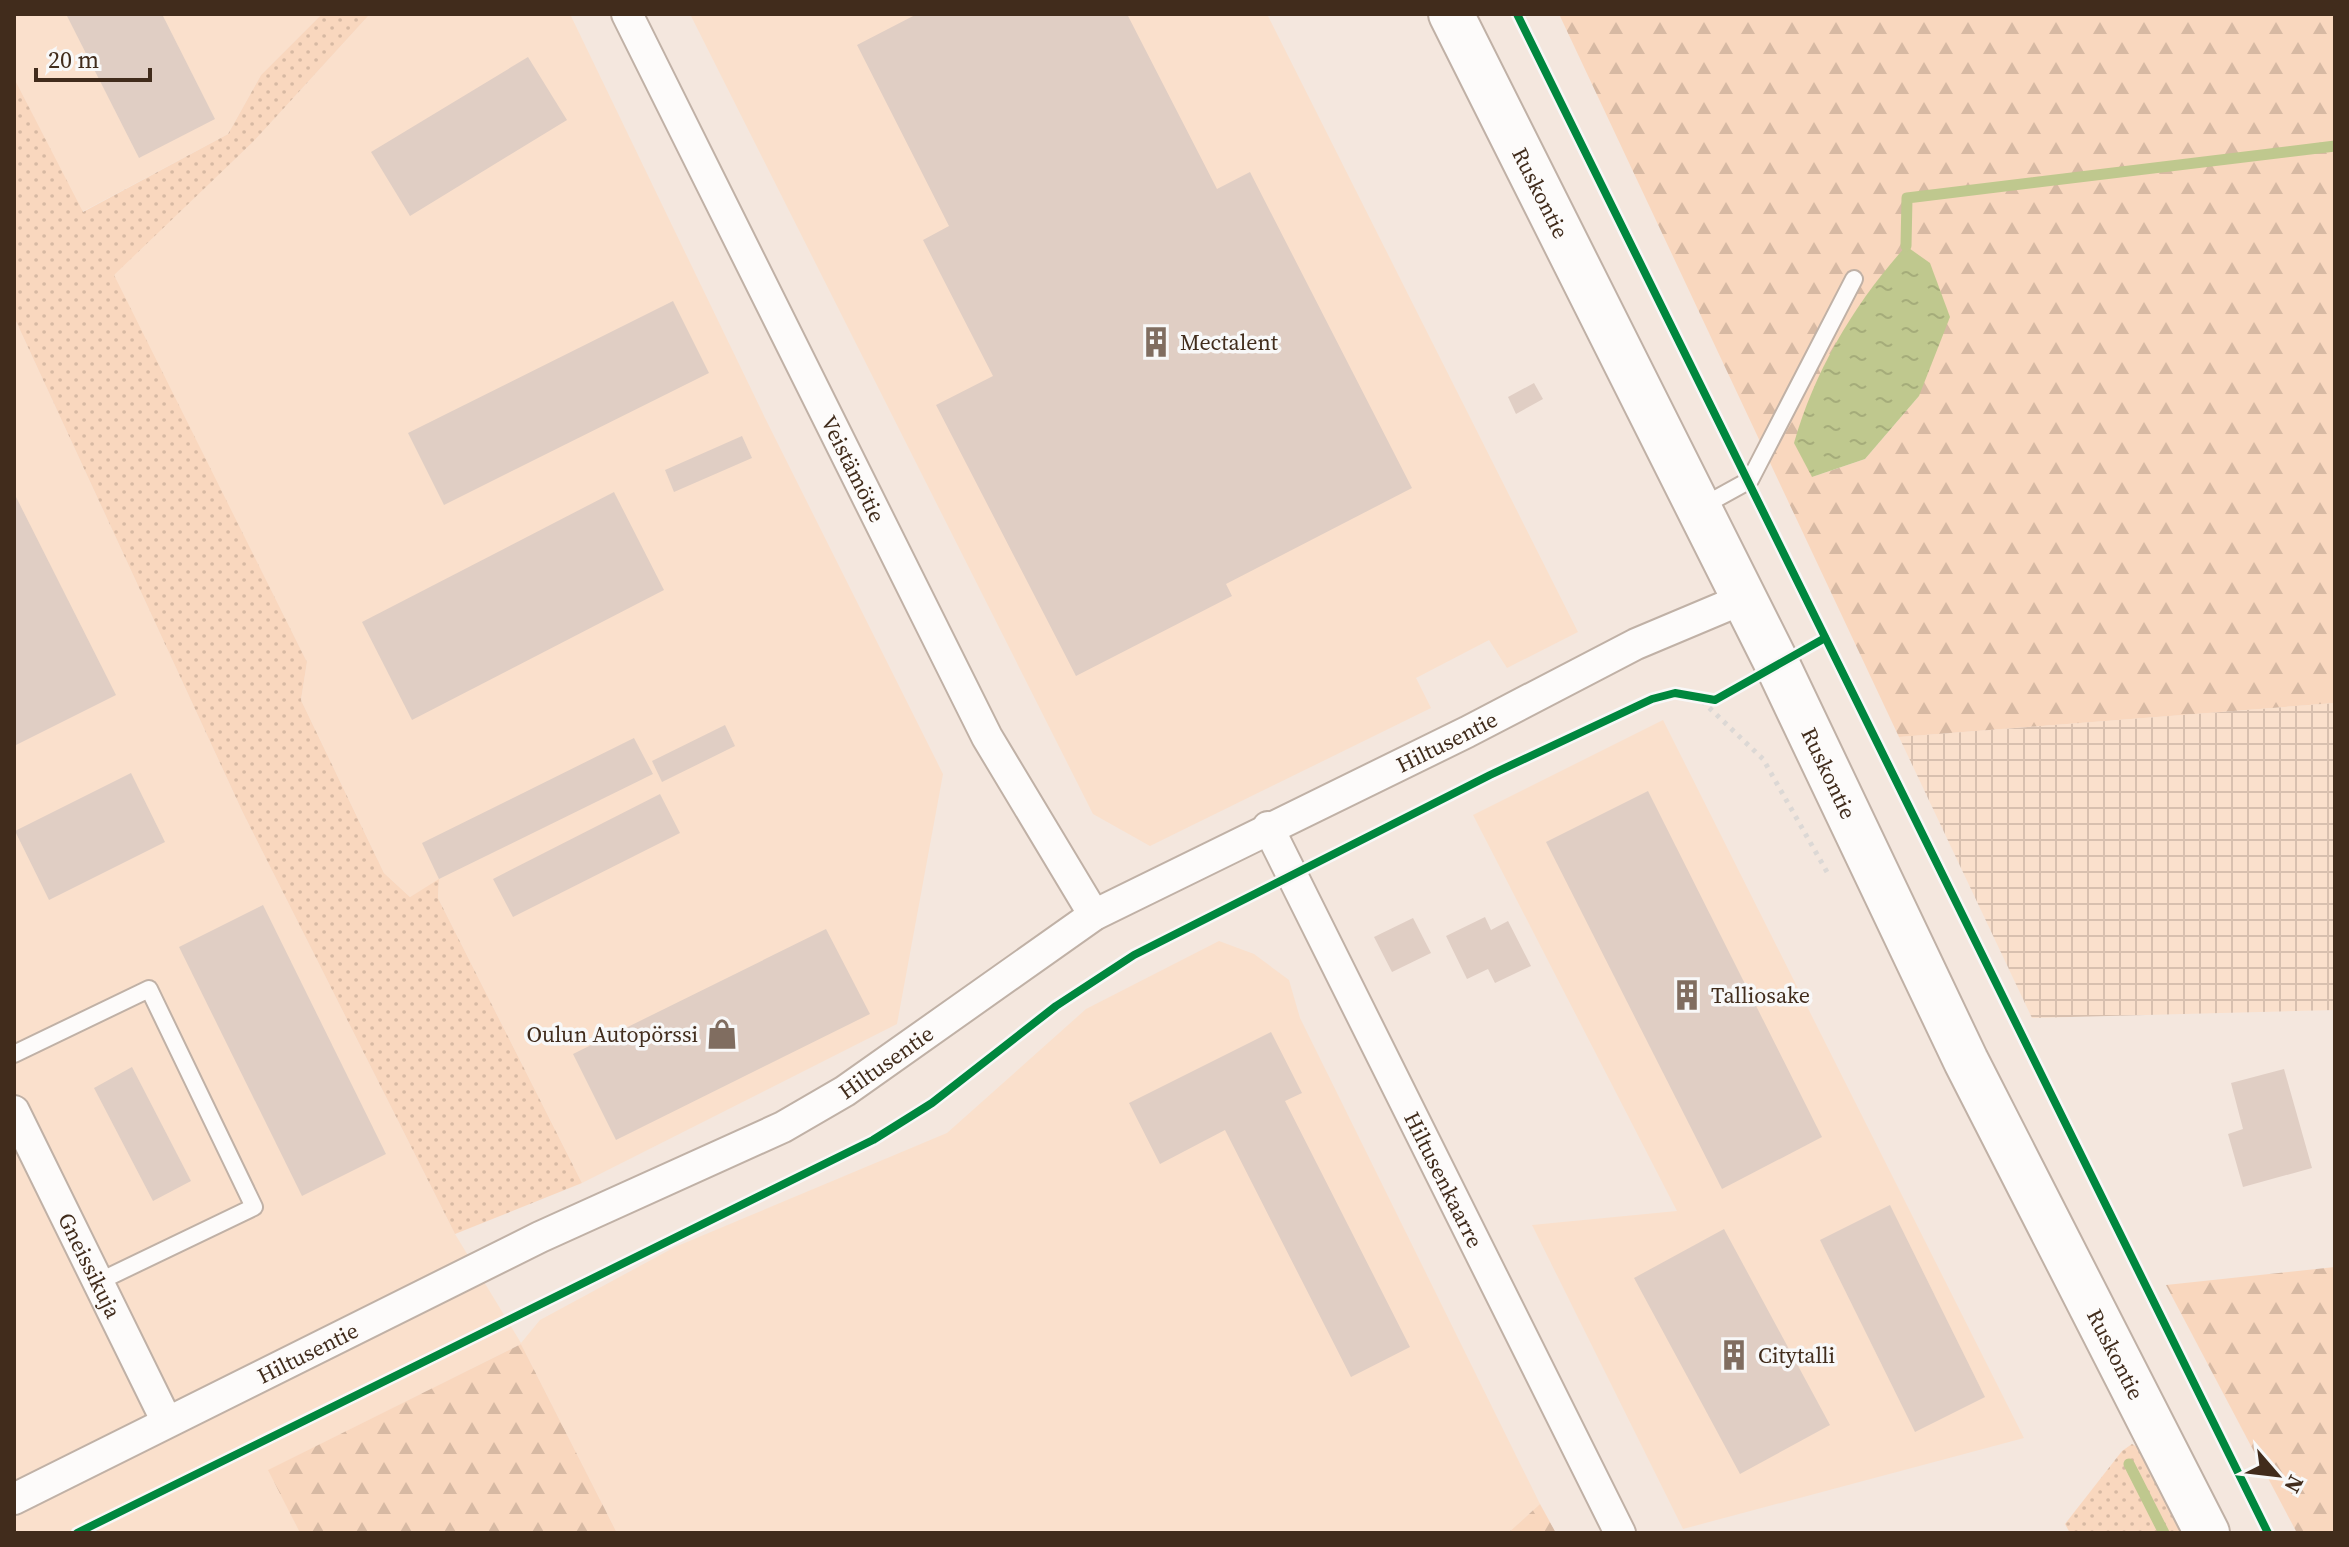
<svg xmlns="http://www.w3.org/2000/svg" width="2349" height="1547" viewBox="0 0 2349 1547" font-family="'Source Serif 4',serif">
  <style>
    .built { fill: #fae0cc }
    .industrial { fill: url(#industrial-grid) }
    .grass { fill: url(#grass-dots) }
    .forest { fill: url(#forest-firs); fill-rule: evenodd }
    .water { fill: url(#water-ripples) }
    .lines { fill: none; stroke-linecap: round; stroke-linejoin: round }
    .stream { stroke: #bfc88e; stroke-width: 11 }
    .building { fill: #e0cec4 }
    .lane-casing { stroke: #c0b1a6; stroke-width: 20 }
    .street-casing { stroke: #c0b1a6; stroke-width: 34 }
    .secondary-casing { stroke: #c0b1a6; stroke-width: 48 }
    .path { stroke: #dcd8d5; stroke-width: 5; stroke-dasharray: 4 6; stroke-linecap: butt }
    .lane { stroke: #fdfbfa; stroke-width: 16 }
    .street { stroke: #fdfbfa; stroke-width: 30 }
    .secondary { stroke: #fdfbfa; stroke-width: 44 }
    .cycleway-casing { stroke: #f8f8f8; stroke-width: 13 }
    .cycleway { stroke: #00873e; stroke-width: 8 }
    .labels { text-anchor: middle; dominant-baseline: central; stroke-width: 7; stroke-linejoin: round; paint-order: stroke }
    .street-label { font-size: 22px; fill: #412c1c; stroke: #f8f8f8 }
    .poi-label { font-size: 22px; fill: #412c1c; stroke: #f8f8f8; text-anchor: start }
  </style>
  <defs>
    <pattern id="industrial-grid" width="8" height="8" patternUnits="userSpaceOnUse" patternTransform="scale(2)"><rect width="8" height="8" fill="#fae0cc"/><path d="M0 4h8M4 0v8" fill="none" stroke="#d8c0af"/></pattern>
    <pattern id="grass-dots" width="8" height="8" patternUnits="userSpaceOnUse" patternTransform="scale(2)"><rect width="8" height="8" fill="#f9d7be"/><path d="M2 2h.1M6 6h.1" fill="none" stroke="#d7b9a3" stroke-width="1.8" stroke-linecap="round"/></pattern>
    <pattern id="forest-firs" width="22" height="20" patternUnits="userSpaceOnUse" patternTransform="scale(2)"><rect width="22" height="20" fill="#f9d7be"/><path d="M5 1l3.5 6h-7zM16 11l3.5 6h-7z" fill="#d7b9a3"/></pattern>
    <pattern id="water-ripples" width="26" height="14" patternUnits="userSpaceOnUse" patternTransform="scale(2)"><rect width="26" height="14" fill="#bfc88e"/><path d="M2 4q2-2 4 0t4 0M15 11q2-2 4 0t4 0" fill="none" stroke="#a5ac7a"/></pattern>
  </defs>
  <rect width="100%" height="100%" fill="#f4e7de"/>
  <!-- built -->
  <g class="built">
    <polygon points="14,14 322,14 261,75 228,134 82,212 14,78"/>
    <polygon points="370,14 570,14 766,420 943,774 897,1024 582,1183 438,898 439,880 410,897 384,873 301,700 307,662 113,275 254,141"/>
    <polygon points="690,14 1267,14 1578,632 1507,668 1489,640 1416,678 1431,708 1150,846 1093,814"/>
    <polygon points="14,317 243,813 455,1234 521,1343 540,1320 675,1247 947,1133 1086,1009 1219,941 1254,954 1289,980 1300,1018 1540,1504 1508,1533 617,1533 521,1344 269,1470 300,1533 14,1533"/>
    <polygon points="1663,720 2024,1438 1683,1529 1532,1225 1677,1211 1473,815"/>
  </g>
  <!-- industrial -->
  <polygon class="industrial" points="2335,703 2335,1010 2032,1018 1899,737"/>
  <!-- grass -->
  <g class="grass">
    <polygon points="322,14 370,14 254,141 114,275 307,662 301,700 384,873 410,897 439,879 438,898 582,1183 455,1234 243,813 14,317 14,78 83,212 228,134 261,75"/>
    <polygon points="2132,1444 2139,1448 2182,1533 2070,1533 2065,1524 2122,1451"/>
  </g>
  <!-- forest -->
  <g class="forest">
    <path d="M1559,14H2335V703L1899,737ZM1919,396L1865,459L1812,477Z"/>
    <polygon points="2335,1267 2335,1533 2297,1533 2166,1285"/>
    <polygon points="521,1344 617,1533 300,1533 268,1470"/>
    <polygon points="1540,1504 1556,1533 1508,1533"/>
  </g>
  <!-- water -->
  <path class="water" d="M1906,246L1930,263L1950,317L1919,396L1865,459L1812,477L1794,443C1815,369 1855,303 1906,246Z"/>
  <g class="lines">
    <!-- stream -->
    <g class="stream">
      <polyline points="1906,246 1907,198 2335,146"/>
      <polyline points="2129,1464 2164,1533"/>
    </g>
  </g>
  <!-- building -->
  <g class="building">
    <polygon points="66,14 162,14 215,119 139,158"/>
    <polygon points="917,14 1127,14 1217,189 1250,172 1412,488 1226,584 1232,596 1076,676 936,405 993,376 923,240 949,226 857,45"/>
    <polygon points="528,57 567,120 410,216 371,152"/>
    <polygon points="673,301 709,373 444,505 408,433"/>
    <polygon points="1534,383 1543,399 1516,414 1508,397"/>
    <polygon points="742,436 752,458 674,492 665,470"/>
    <polygon points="614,492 664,590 412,720 362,622"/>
    <polygon points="14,493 116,695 14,746"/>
    <polygon points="725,725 735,746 662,782 652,761"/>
    <polygon points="634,738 653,774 439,879 422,843"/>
    <polygon points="131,773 165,842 49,900 15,831"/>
    <polygon points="1648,791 1822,1137 1722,1189 1546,842"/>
    <polygon points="660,794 680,833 513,917 493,879"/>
    <polygon points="263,905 386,1154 302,1196 179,947"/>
    <polygon points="1485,917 1491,930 1508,921 1531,966 1495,983 1488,969 1467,979 1446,936"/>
    <polygon points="1413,918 1431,953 1392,972 1374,937"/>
    <polygon points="826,929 870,1014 616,1140 573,1054"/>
    <polygon points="1271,1032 1302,1093 1285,1101 1410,1347 1351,1377 1225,1130 1160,1164 1129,1103"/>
    <polygon points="132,1067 191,1181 153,1201 94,1088"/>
    <polygon points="2284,1069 2312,1168 2243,1187 2228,1134 2243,1129 2231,1083"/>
    <polygon points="1890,1205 1985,1397 1915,1432 1820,1240"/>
    <polygon points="1724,1229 1830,1425 1740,1474 1634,1278"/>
  </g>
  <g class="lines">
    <defs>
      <g id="lane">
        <polyline points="1701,507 1750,480 1854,279"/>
        <polyline points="14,1054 149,989 254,1207 98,1282"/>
      </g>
      <g id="street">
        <path id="s1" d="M627,14L987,737L1094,915"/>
        <path id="s2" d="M1268,827L1620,1533"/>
        <path id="s3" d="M14,1111L166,1420"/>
        <path id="s4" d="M14,1499L540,1237L783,1127L845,1091L1094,915L1467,732L1636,644L1743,599"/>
      </g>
      <g id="secondary">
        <path id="s5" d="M1451,14L1777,664L1966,1061L2207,1533"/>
      </g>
    </defs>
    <!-- lane casing -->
    <use href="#lane" class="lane-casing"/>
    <!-- street casing -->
    <use href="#street" class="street-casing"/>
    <!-- secondary casing -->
    <use href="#secondary" class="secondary-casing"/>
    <!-- path -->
    <polyline class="path" points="1702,701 1763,759 1827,872"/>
    <!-- lane -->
    <use href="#lane" class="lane"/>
    <!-- street -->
    <use href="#street" class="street"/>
    <!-- secondary -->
    <use href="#secondary" class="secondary"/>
    <defs>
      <g id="cycleway">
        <polyline points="1517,14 2268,1533"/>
        <polyline points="77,1533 873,1140 932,1103 1056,1006 1134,955 1490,775 1652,699 1675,693 1715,700 1825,638"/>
      </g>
    </defs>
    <!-- cycleway casing -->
    <use href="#cycleway" class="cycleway-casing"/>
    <!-- cycleway -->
    <use href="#cycleway" class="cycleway"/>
  </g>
  <!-- icons -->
  <defs>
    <symbol id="building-bare" viewBox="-9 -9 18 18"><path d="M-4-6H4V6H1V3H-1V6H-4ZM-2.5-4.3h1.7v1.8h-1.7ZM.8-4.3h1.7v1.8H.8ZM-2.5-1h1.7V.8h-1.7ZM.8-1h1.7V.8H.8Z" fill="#806d60" stroke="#f8f8f8" stroke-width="2.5" paint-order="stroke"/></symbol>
    <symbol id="shop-bare" viewBox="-9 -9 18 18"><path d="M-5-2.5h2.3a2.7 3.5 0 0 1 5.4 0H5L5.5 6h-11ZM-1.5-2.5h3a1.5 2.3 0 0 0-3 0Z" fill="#806d60" stroke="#f8f8f8" stroke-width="2.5" paint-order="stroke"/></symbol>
  </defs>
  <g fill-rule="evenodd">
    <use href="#building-bare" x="1134" y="320" width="44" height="44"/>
    <use href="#building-bare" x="1665" y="973" width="44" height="44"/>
    <use href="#shop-bare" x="700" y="1012" width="44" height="44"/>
    <use href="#building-bare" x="1712" y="1333" width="44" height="44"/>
  </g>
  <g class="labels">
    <!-- street labels -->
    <g class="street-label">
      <text stroke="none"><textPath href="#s5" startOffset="200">Ruskontie</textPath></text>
      <text stroke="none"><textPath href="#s1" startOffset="508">Veistämötie</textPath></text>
      <text stroke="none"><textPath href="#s4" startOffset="1624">Hiltusentie</textPath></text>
      <text stroke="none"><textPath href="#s5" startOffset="848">Ruskontie</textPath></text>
      <text stroke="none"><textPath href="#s4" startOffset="976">Hiltusentie</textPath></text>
      <text stroke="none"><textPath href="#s2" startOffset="394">Hiltusenkaarre</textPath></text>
      <text stroke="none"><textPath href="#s3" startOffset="172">Gneissikuja</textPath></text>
      <text stroke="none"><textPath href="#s4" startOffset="328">Hiltusentie</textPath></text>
      <text stroke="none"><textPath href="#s5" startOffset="1496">Ruskontie</textPath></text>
    </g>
    <!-- poi labels -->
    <g class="poi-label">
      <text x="1180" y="342">Mectalent</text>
      <text x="1711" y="995">Talliosake</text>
      <text x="698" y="1034" text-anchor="end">Oulun Autopörssi</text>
      <text x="1758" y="1355">Citytalli</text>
    </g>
  </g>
  <!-- border -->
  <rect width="2349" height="1547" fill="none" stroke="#412c1c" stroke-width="32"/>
  <!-- north arrow -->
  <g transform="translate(2277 1475) rotate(118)" stroke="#f8f8f8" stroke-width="6" paint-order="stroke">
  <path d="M0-6L14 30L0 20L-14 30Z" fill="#412c1c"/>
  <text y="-12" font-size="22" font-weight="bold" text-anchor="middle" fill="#412c1c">N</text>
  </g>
  <!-- scale -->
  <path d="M36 68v12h114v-12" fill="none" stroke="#412c1c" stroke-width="4"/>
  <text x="48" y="68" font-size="24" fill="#412c1c" stroke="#f8f8f8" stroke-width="6" paint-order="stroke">20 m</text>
</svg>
